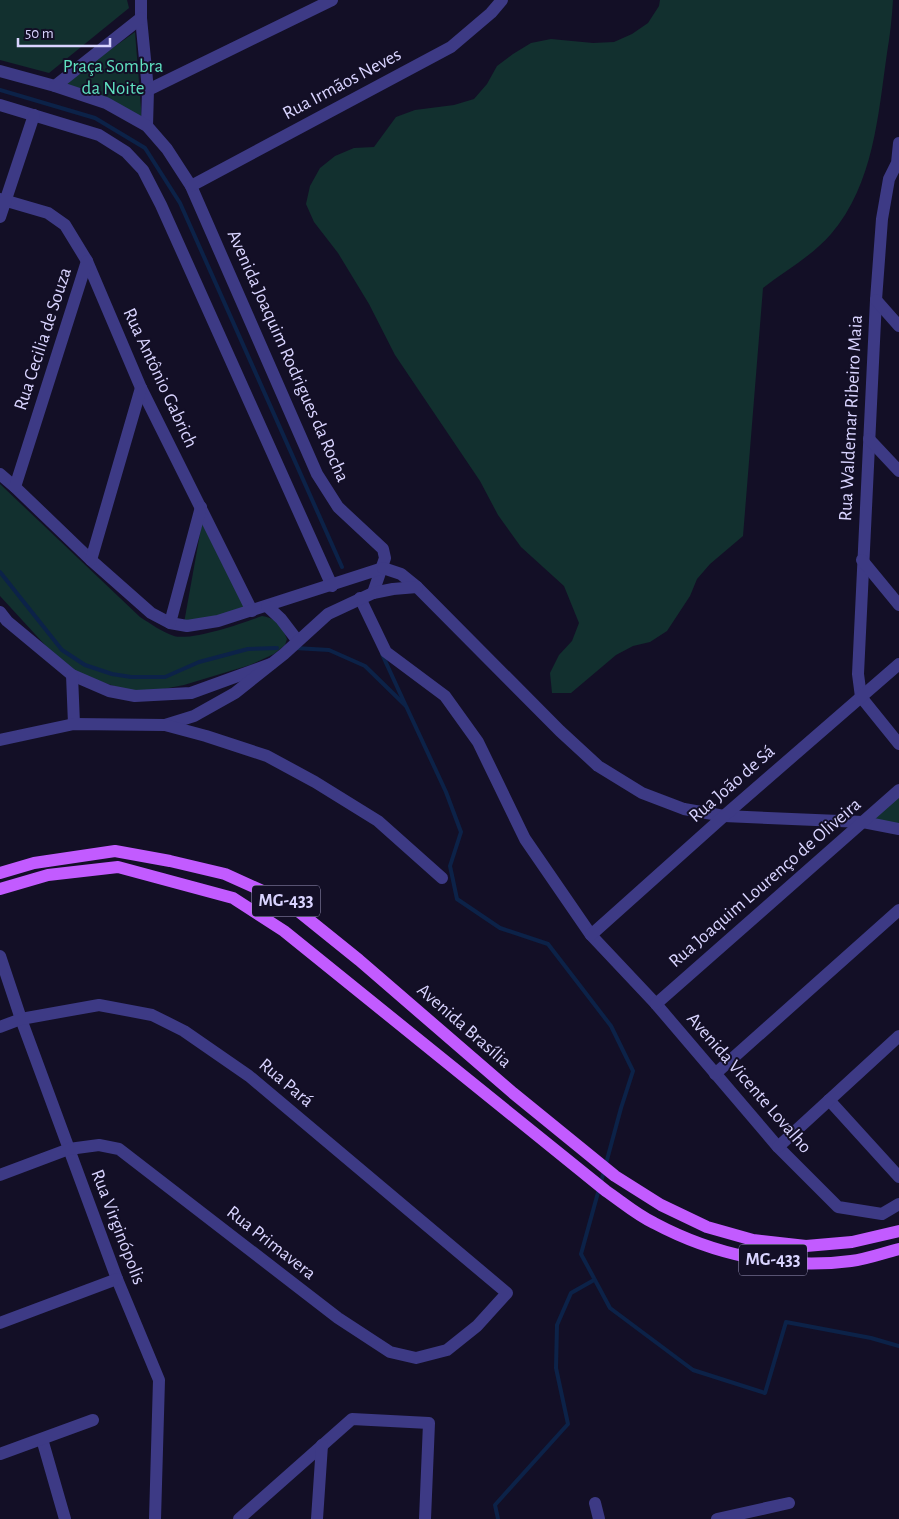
<svg xmlns="http://www.w3.org/2000/svg" width="899" height="1519" viewBox="0 0 899 1519" font-family="'Alegreya Sans',sans-serif">
  <style>
    .green { fill: #12302f }
    .lines { fill: none; stroke-linecap: round; stroke-linejoin: round }
    .stream { stroke: #0c2248; stroke-width: 4 }
    .minor { stroke: #3d3a85; stroke-width: 12 }
    .major { stroke: #c25bff; stroke-width: 12 }
    .labels { text-anchor: middle; dominant-baseline: central; stroke-width: 4; stroke-linejoin: round; paint-order: stroke }
    .shield { fill: #130f26; stroke: #9e99be; stroke-width: 1 }
    .shield-label { font-size: 18px; font-weight: bold; fill: #d9d4ff }
    .park-label { font-size: 19px; fill: #5fe0c0; stroke: #130f26 }
    .street-label { font-size: 19px; fill: #d9d4ff; stroke: #130f26 }
  </style>
  <rect width="100%" height="100%" fill="#130f26"/>
  <!-- green -->
  <g class="green">
    <polygon points="0,0 127,0 129,8 49,73 0,60"/>
    <path d="M660,0H893C892,18 890,35 887,53C878,115 874,184 831,234C812,256 786,270 763,288L743,536L710,564L697,579L690,596L667,631L650,642L633,646L616,655L571,693H552L550,673L559,655L572,641L579,623L564,586L521,547L498,515L480,481L395,355L369,304L338,253L314,222L306,204L310,186L320,168L335,156L354,148L374,147L396,117L415,110L454,105L474,99L487,84L497,66L513,54L531,43L551,39L593,43L614,42L632,34L648,23L659,6Z"/>
    <polygon points="135,32 142,120 61,85"/>
    <path d="M0,484L140,617C151,624 162,632 174,636C192,641 243,623 262,616C278,619 281,625 287,639L285,645L274,654L250,665L184,685L153,691H129L75,673L56,657L0,596Z"/>
    <polygon points="203,517 247,607 206,620 184,623"/>
    <polygon points="899,795 899,825 871,820"/>
  </g>
  <g class="lines">
    <!-- stream -->
    <g class="stream">
      <polyline points="0,90 95,118 145,148 180,203 342,567"/>
      <polyline points="0,572 62,650 85,665 112,674 131,677 165,677 199,662 248,649 277,648"/>
      <polyline points="295,648 329,650 365,666 406,706 446,792 461,832 450,866 457,899 500,928 548,944 611,1026 633,1071 621,1108 601,1182"/>
      <polyline points="382,654 405,704"/>
      <polyline points="599,1189 581,1254 610,1308 693,1370 765,1393 786,1322 871,1338 899,1346"/>
      <polyline points="498,1519 495,1505 568,1424 556,1368 557,1325 571,1293 594,1280"/>
    </g>
    <!-- minor -->
    <g class="minor">
      <polyline points="141,0 141,18 148,90 147,126"/>
      <polyline points="0,71 55,86 106,103 147,126 167,149 191,186 317,474 338,507 383,549 385,558 373,593"/>
      <polyline points="55,86 141,18"/>
      <polyline points="148,90 332,0"/>
      <polyline points="0,105 99,135 126,152 143,170 161,205 332,586"/>
      <polyline points="899,143 897,163 889,179 882,219 876,300 858,674 861,697 899,744"/>
      <polyline points="191,186 451,47 491,13 502,0"/>
      <polyline points="0,199 48,213 65,225 87,261 141,388 252,611"/>
      <polyline points="0,217 34,115"/>
      <polyline points="876,300 899,326"/>
      <polyline points="869,439 899,471"/>
      <polyline points="0,474 15,487 91,560 151,613 170,623 187,626 218,621 383,568"/>
      <polyline points="15,487 87,261"/>
      <polyline points="91,560 141,388"/>
      <polyline points="862,560 899,605"/>
      <polyline points="383,568 401,574 417,587 560,731 598,766 642,793 684,809 724,816 863,822 899,829"/>
      <polyline points="360,598 386,652 445,696 478,742 525,839 591,935 656,1004 778,1147 838,1207 882,1214 899,1204"/>
      <polyline points="267,606 281,619 297,640"/>
      <polyline points="0,612 7,621 72,675 109,691 135,696 191,693 271,664"/>
      <polyline points="170,623 201,507"/>
      <polyline points="72,675 74,724"/>
      <polyline points="165,725 194,716 235,693 284,654 328,614 373,593 393,589 417,587"/>
      <polyline points="0,740 74,724 165,725 206,736 267,756 315,782 378,821 442,878"/>
      <polyline points="591,935 724,816 899,664"/>
      <polyline points="0,956 21,1019 117,1279 159,1380 155,1519"/>
      <polyline points="656,1004 899,790"/>
      <polyline points="0,1027 21,1019 99,1005 152,1015 184,1031 249,1076 507,1293 477,1326 447,1350 416,1358 390,1352 338,1318 119,1149 99,1145 69,1149 0,1175"/>
      <polyline points="715,1074 899,910"/>
      <polyline points="829,1100 899,1177"/>
      <polyline points="778,1147 899,1036"/>
      <polyline points="0,1323 117,1279"/>
      <polyline points="42,1439 65,1519"/>
      <polyline points="0,1454 93,1420"/>
      <polyline points="595,1503 599,1519"/>
      <polyline points="239,1519 352,1419 429,1423 425,1519"/>
      <polyline points="317,1519 322,1445"/>
      <polyline points="717,1519 789,1503"/>
    </g>
    <!-- major -->
    <g class="major">
      <polyline points="0,873 34,863 115,851 170,861 225,874 287,902 359,960 513,1093 615,1176 661,1205 707,1227 753,1240 806,1246 852,1242 899,1231"/>
      <path d="M0,889L48,875L118,867L233,898L284,931L606,1191C622,1202 637,1215 654,1223C714,1255 783,1270 851,1261C867,1259 883,1253 899,1249"/>
    </g>
  </g>
  <g class="labels">
    <!-- shield labels -->
    <g class="shield">
      <rect x="252" y="885.5" width="68" height="31" rx="4"/>
      <rect x="739" y="1244.5" width="68" height="31" rx="4"/>
    </g>
    <g class="shield-label">
      <text x="286" y="901">MG-433</text>
      <text x="773" y="1260">MG-433</text>
    </g>
    <!-- park labels -->
    <g class="park-label">
      <text x="113" y="66">Praça Sombra<tspan x="113" dy="22">da Noite</tspan></text>
    </g>
    <!-- street labels -->
    <g class="street-label">
      <text transform="translate(342 84) rotate(-28)">Rua Irmãos Neves</text>
      <text transform="translate(43 339) rotate(-72)">Rua Cecilia de Souza</text>
      <text transform="translate(288 356) rotate(66)">Avenida Joaquim Rodrigues da Rocha</text>
      <text transform="translate(160 378) rotate(65)">Rua Antônio Gabrich</text>
      <text transform="translate(851 418) rotate(-87)">Rua Waldemar Ribeiro Maia</text>
      <text transform="translate(732 784) rotate(-41)">Rua João de Sá</text>
      <text transform="translate(765 883) rotate(-41)">Rua Joaquim Lourenço de Oliveira</text>
      <text transform="translate(464 1026) rotate(41)">Avenida Brasília</text>
      <text transform="translate(286 1083) rotate(40)">Rua Pará</text>
      <text transform="translate(749 1083) rotate(49)">Avenida Vicente Lovalho</text>
      <text transform="translate(118 1227) rotate(69)">Rua Virginópolis</text>
      <text transform="translate(271 1243) rotate(38)">Rua Primavera</text>
    </g>
  </g>
  <!-- scale -->
  <path d="M18 38v8h92v-8" fill="none" stroke="#d9d4ff" stroke-width="2.5"/>
  <text x="25" y="38" font-size="15" fill="#d9d4ff" stroke="#130f26" stroke-width="4" paint-order="stroke">50 m</text>
</svg>
